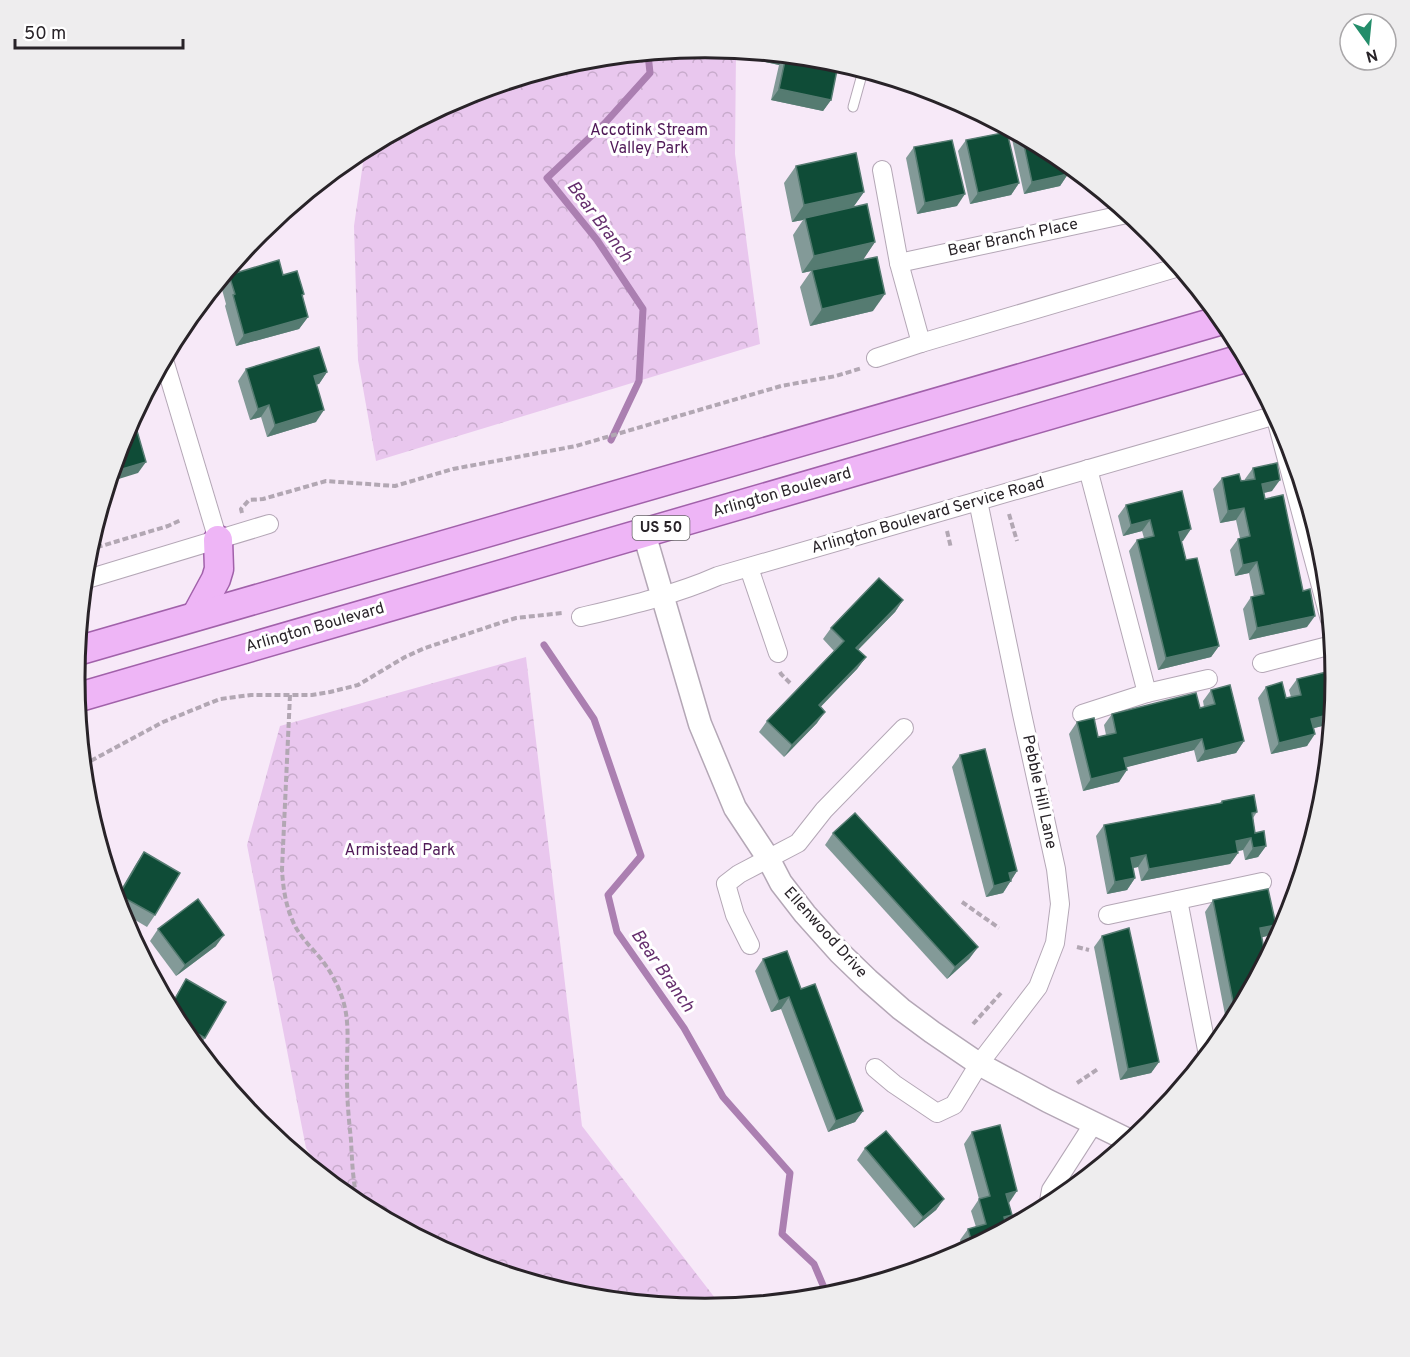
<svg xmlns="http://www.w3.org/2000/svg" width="1410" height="1357" viewBox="0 0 1410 1357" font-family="Overpass,sans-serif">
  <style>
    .forest { fill: url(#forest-crowns) }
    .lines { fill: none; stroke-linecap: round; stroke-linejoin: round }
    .stream { stroke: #ab7fb1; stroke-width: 7 }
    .service-casing { stroke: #b4a7b6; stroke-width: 11 }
    .minor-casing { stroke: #b4a7b6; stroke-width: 20 }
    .tertiary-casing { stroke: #b4a7b6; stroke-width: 25 }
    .primary-casing { stroke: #a161aa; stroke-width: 31 }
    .path { stroke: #b2a7b3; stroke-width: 4; stroke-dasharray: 6 3; stroke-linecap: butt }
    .service { stroke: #fff; stroke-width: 9 }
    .minor { stroke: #fff; stroke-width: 18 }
    .tertiary { stroke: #fff; stroke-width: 22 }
    .primary { stroke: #eeb5f6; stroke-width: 28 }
    .wall { fill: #839a98 }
    .shaded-wall { fill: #557b71 }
    .building { fill: #0f4c37; stroke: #557b71; stroke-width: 1.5 }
    .labels { text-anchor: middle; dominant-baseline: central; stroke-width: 6; stroke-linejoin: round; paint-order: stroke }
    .shield { fill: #fff; stroke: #686568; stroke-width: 1.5 }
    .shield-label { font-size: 15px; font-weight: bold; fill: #282328 }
    .park-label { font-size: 16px; fill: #4f1957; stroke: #fff }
    .street-label { font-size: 16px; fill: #282328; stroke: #fff }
    .water-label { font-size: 18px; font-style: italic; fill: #652e6d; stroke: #fff }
    .rim { fill: none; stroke: #282328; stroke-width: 3 }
  </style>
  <defs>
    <pattern id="forest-crowns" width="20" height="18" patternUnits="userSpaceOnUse" patternTransform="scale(1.5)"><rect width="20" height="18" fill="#e9c7ee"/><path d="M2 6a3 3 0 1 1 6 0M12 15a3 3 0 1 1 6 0" fill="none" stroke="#c8abcc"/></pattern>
  </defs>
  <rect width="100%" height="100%" fill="#f7e9f8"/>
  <!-- forest -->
  <g class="forest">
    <polygon points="705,48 736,51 735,154 760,344 376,461 358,360 354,226 365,149 464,96 582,60"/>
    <polygon points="526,657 582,1126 722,1307 705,1309 582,1297 463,1261 354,1203 333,1185 306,1148 247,845 280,726"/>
  </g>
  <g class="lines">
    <!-- stream -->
    <g class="stream">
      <polyline points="611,440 639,381 643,309 597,240 547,178 605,123 650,73 648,54"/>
      <polyline points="544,645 594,719 641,856 608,895 617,932 684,1028 723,1097 790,1173 782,1234 814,1264 828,1297"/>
    </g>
    <defs>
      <polyline id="service" points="853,107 863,71"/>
      <g id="minor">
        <polyline points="882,170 899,263 921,343"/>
        <polyline points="899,263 1127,214"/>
        <polyline points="876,358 921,343 1179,267"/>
        <polyline points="164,360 218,540"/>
        <polyline points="1275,415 1330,620"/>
        <polyline points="1088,469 1147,693"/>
        <polyline points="749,568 778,653"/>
        <polyline points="84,580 269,524"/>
        <path d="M581,617C627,606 675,595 718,576L1276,415"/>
        <polyline points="1262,663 1332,645"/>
        <polyline points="1082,714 1147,693 1208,679"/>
        <polyline points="1178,900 1208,1055"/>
        <polyline points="1108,915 1262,882"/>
        <polyline points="750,945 735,915 726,884 739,874 798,843 824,810 904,728"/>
        <polyline points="875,1068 894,1084 937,1113 954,1105 979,1064 1038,987 1055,943 1060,904 1056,869 1022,714 978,501"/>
        <polyline points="1048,1207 1051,1190 1094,1123"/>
      </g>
      <polyline id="tertiary" points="644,533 700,724 735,808 768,858 781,883 805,914 839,952 868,980 901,1009 932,1032 979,1064 1048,1101 1130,1141"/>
      <g id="primary">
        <polyline points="196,616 216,579 219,569 218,540"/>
        <polyline points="77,651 1222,320"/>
        <polyline points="76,698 1245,358"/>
      </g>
    </defs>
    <!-- service casing -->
    <use href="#service" class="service-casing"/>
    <!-- minor casing -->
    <use href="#minor" class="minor-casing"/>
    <!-- tertiary casing -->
    <use href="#tertiary" class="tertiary-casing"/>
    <!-- primary casing -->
    <use href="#primary" class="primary-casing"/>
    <!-- path -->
    <g class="path">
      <polyline points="242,513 241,509 249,500 263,499 326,481 395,486 453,469 576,446 781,386 836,376 862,368"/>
      <polyline points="1009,514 1017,541"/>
      <polyline points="947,531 951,548"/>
      <polyline points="88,550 168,526 181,520"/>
      <polyline points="780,672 781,674 790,683"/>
      <path d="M290,695L282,869C283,889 286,908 295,926C302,939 312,948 321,959C332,973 341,990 345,1008C350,1031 346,1057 347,1081C347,1101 349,1121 351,1140C352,1162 353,1183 358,1204"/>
      <polyline points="83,765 163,722 220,699 251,695 312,695 330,692 358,685 405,657 425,648 500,623 516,618 562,613"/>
      <polyline points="1307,857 1311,838"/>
      <polyline points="962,902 999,928"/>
      <polyline points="1077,947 1089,950"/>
      <polyline points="973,1024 1001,993"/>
      <polyline points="1077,1083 1098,1069"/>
    </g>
    <!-- service -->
    <use href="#service" class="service"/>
    <!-- minor -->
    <use href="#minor" class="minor"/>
    <!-- tertiary -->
    <use href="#tertiary" class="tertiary"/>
    <!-- primary -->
    <use href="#primary" class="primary"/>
  </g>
  <!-- wall -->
  <g class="wall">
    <polygon points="758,53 808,58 831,100 823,111 771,100 779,65 756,60"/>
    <polygon points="1016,133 1056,154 1068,174 1060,186 1024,194 1012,139"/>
    <polygon points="966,140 1019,183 1011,195 970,204 958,151"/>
    <polygon points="914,147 957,206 917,214 906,158"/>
    <polygon points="796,166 864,192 853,207 875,242 863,259 873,311 810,326 800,287 811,271 802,273 793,235 803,220 792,222 784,183"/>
    <polygon points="1073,169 1085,179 1076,181"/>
    <polygon points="229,275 283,275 302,296 308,317 299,329 236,346 225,306 226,304 221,286"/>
    <polygon points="246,369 327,372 319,384 316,384 316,422 267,437 261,417 250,420 238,381"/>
    <polygon points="1253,468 1272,491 1264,493 1265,499 1307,627 1249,640 1243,609 1251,597 1254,597 1249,573 1235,576 1230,550 1238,539 1240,538 1236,520 1220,523 1213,489 1222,478 1241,481 1245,481 1245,479"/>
    <polygon points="1126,505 1183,541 1181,541 1186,560 1219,646 1211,657 1158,670 1129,551 1137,540 1144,538 1142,531 1123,536 1118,516"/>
    <polygon points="903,600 895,612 858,650 866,657 857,669 820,707 817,723 784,757 759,732 767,721 834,651 823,639 831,628"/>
    <polygon points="1297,679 1335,679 1331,729 1330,724 1314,728 1307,746 1271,754 1258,698 1266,687 1286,698 1291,697 1289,690"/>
    <polygon points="1211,690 1244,741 1236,753 1197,762 1194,750 1126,767 1119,782 1083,791 1069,734 1077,722 1098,737 1106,735 1104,725 1112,714 1200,708 1204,707 1203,701"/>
    <polygon points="960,755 1017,871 1003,893 986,897 952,767"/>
    <polygon points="1222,801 1257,812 1253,818 1255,833 1266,846 1258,857 1245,860 1243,850 1238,851 1238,853 1230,864 1141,881 1138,867 1133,868 1135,878 1127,890 1107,894 1096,836 1104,825 1220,803"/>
    <polygon points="833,833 978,947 969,959 947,979 825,845"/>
    <polygon points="144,852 155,915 147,927 120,911 116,898 136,864"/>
    <polygon points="1213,900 1276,925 1267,936 1261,937 1266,960 1228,1030 1205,912"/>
    <polygon points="158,929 216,946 176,976 150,941"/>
    <polygon points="1102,936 1159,1062 1151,1073 1120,1080 1094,947"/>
    <polygon points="763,959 801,989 863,1111 855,1122 828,1132 781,1009 771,1012 755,971"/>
    <polygon points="186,979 205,1038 198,1049 202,1055 181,1029 169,1007"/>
    <polygon points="972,1132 1009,1203 1008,1203 1012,1215 1006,1224 1007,1229 963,1252 960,1240 968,1229 976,1227 971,1211 979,1199 964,1144"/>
    <polygon points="865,1148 944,1199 936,1210 914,1228 857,1160"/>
  </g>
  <!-- shaded-wall -->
  <g class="shaded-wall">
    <polygon points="760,53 785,56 779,65 756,60"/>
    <polygon points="779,89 831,100 823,111 771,100"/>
    <polygon points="1068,174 1060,186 1024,194 1032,182"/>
    <polygon points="1080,175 1085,179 1076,181"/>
    <polygon points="1019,183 1011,195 970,204 978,193"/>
    <polygon points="864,192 852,209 805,218 803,220 792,222 804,205"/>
    <polygon points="965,194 957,206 917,214 925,203"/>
    <polygon points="875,242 863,260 802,273 814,256"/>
    <polygon points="885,294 873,311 810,326 822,309"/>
    <polygon points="308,317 299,329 236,346 244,335"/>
    <polygon points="327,372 319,384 306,388 314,376"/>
    <polygon points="269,405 261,417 250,420 258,409"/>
    <polygon points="324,410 316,422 267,437 275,425"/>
    <polygon points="146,462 138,473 109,482 112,472"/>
    <polygon points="1280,480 1272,491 1254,495 1262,484"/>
    <polygon points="1244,508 1236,520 1220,523 1228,511"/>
    <polygon points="1150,520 1142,531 1123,536 1131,525"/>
    <polygon points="1191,529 1183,541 1171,544 1179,532"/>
    <polygon points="1257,562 1249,573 1235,576 1243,565"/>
    <polygon points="903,600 895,612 848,660 856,648"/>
    <polygon points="1315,616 1307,627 1249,640 1257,628"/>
    <polygon points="1219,646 1211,657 1158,670 1166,658"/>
    <polygon points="866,657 857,669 811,717 819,705"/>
    <polygon points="825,712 817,723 784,757 792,745"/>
    <polygon points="1332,714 1331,722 1330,724 1303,731 1311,719"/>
    <polygon points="1315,734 1307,746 1271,754 1279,743"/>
    <polygon points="1202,739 1194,750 1116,770 1124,758"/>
    <polygon points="1244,741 1236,753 1197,762 1205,751"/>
    <polygon points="1127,770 1119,782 1083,791 1091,779"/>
    <polygon points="1251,838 1243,850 1228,853 1236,841"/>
    <polygon points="1266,846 1258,857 1245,860 1253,848"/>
    <polygon points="1238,853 1230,864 1141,881 1149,869"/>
    <polygon points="1146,855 1138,867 1123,870 1131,858"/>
    <polygon points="1017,871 1003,893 986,897 994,886 1009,873"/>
    <polygon points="1135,878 1127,890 1107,894 1115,882"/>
    <polygon points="1276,925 1267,936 1252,940 1260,928"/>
    <polygon points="224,935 216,946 176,976 185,965"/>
    <polygon points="978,947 969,959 947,979 955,967"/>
    <polygon points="789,997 781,1009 771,1012 779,1001"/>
    <polygon points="1159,1062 1151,1073 1120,1080 1128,1069"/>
    <polygon points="863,1111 855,1122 828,1132 836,1121"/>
    <polygon points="1017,1191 1009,1203 998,1206 1006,1194"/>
    <polygon points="944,1199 936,1210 914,1228 923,1217"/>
    <polygon points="1012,1215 1004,1227 1004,1217"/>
  </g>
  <!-- building -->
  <g class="building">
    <polygon points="786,56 808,58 838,65 831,100 779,89"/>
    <polygon points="1007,132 1019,183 978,193 966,140"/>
    <polygon points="1022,136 1056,154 1066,163 1068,174 1032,182"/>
    <polygon points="952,140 965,194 925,203 914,147"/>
    <polygon points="856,153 864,192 804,205 796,166"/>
    <polygon points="867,204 875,242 814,256 805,218"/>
    <polygon points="877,257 885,294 822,309 812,270"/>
    <polygon points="279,260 283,275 297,271 304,294 302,295 308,317 244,335 233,295 235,294 229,275"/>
    <polygon points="319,347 327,372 314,376 324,410 275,425 269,405 258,409 246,369"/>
    <polygon points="133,417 146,462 112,472 123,437"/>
    <polygon points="1277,463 1280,480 1262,484 1265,499 1283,495 1303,591 1310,589 1315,616 1257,628 1251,597 1264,594 1257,562 1243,565 1238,539 1250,536 1244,508 1228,511 1222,478 1239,474 1241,481 1255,479 1253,468"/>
    <polygon points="1182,491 1191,529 1179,532 1186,560 1197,558 1219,646 1166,658 1137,540 1154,536 1150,520 1131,525 1126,505"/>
    <polygon points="879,578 903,600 856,648 866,657 819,705 825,712 792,745 767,721 844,641 831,628"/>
    <polygon points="1335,670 1335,679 1332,714 1311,719 1315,734 1279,743 1266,687 1282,682 1286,698 1301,695 1297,679"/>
    <polygon points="1230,685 1244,741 1205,751 1202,739 1124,758 1127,770 1091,779 1077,722 1094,718 1098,737 1116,733 1112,714 1196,693 1200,708 1215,704 1211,690"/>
    <polygon points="985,749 1017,871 1009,873 1011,881 994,886 960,755"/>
    <polygon points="1254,795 1257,812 1252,813 1255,833 1264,831 1266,846 1253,848 1251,838 1236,841 1238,853 1149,869 1146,855 1131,858 1135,878 1115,882 1104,825 1222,803 1222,801"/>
    <polygon points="855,813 978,947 955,967 833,833"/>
    <polygon points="144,852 180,873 155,915 119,895"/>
    <polygon points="1268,889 1276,925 1260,928 1266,960 1236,1017 1213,900"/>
    <polygon points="198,899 224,935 185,965 158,929"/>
    <polygon points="1129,928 1159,1062 1128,1069 1102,936"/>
    <polygon points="787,951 801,989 815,984 863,1111 836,1121 789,997 779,1001 763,959"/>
    <polygon points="186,979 226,1002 205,1038 177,1022 170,1008"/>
    <polygon points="196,1048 204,1052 202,1055"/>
    <polygon points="1000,1125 1017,1191 1006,1194 1012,1215 1004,1217 1007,1229 973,1247 968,1229 986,1224 979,1199 990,1196 972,1132"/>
    <polygon points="886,1131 944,1199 923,1217 865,1148"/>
  </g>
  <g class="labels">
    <!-- shield labels -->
    <rect class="shield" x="632.5" y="516" width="57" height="24" rx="4.5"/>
    <g class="shield-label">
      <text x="661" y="528">US 50</text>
    </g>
    <!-- park labels -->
    <g class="park-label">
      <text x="649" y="131">Accotink Stream<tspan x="649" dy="18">Valley Park</tspan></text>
      <text x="400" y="851">Armistead Park</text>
    </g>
    <!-- street labels -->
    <g class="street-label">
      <text transform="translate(1013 238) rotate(-12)">Bear Branch Place</text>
      <text transform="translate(782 493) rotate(-16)">Arlington Boulevard</text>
      <text transform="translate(928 516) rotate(-16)">Arlington Boulevard Service Road</text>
      <text transform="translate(315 628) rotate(-16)">Arlington Boulevard</text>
      <text transform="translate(1039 792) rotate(78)">Pebble Hill Lane</text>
      <text transform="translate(825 933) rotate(48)">Ellenwood Drive</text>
    </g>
    <!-- water labels -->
    <g class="water-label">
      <text transform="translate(599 222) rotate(53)">Bear Branch</text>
      <text transform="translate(662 971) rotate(55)">Bear Branch</text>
    </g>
  </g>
  <!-- crop -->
  <path d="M0 0H1410V1357H0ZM85 678a620 620 0 1 1 1240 0a620 620 0 1 1-1240 0Z" fill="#eeedee" fill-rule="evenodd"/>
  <path class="rim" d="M85 678a620 620 0 1 1 1240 0a620 620 0 1 1-1240 0Z"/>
  <!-- north arrow -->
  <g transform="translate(1368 42) rotate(165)"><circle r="28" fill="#ffffff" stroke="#a9a7a9" stroke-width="1.5"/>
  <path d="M0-4.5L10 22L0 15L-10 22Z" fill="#238d6a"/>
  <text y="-9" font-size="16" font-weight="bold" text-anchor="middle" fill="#282328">N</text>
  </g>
  <!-- scale -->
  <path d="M15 39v9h168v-9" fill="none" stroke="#282328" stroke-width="3"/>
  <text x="24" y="39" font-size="18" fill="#282328" stroke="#ffffff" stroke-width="4.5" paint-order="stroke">50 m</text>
</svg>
